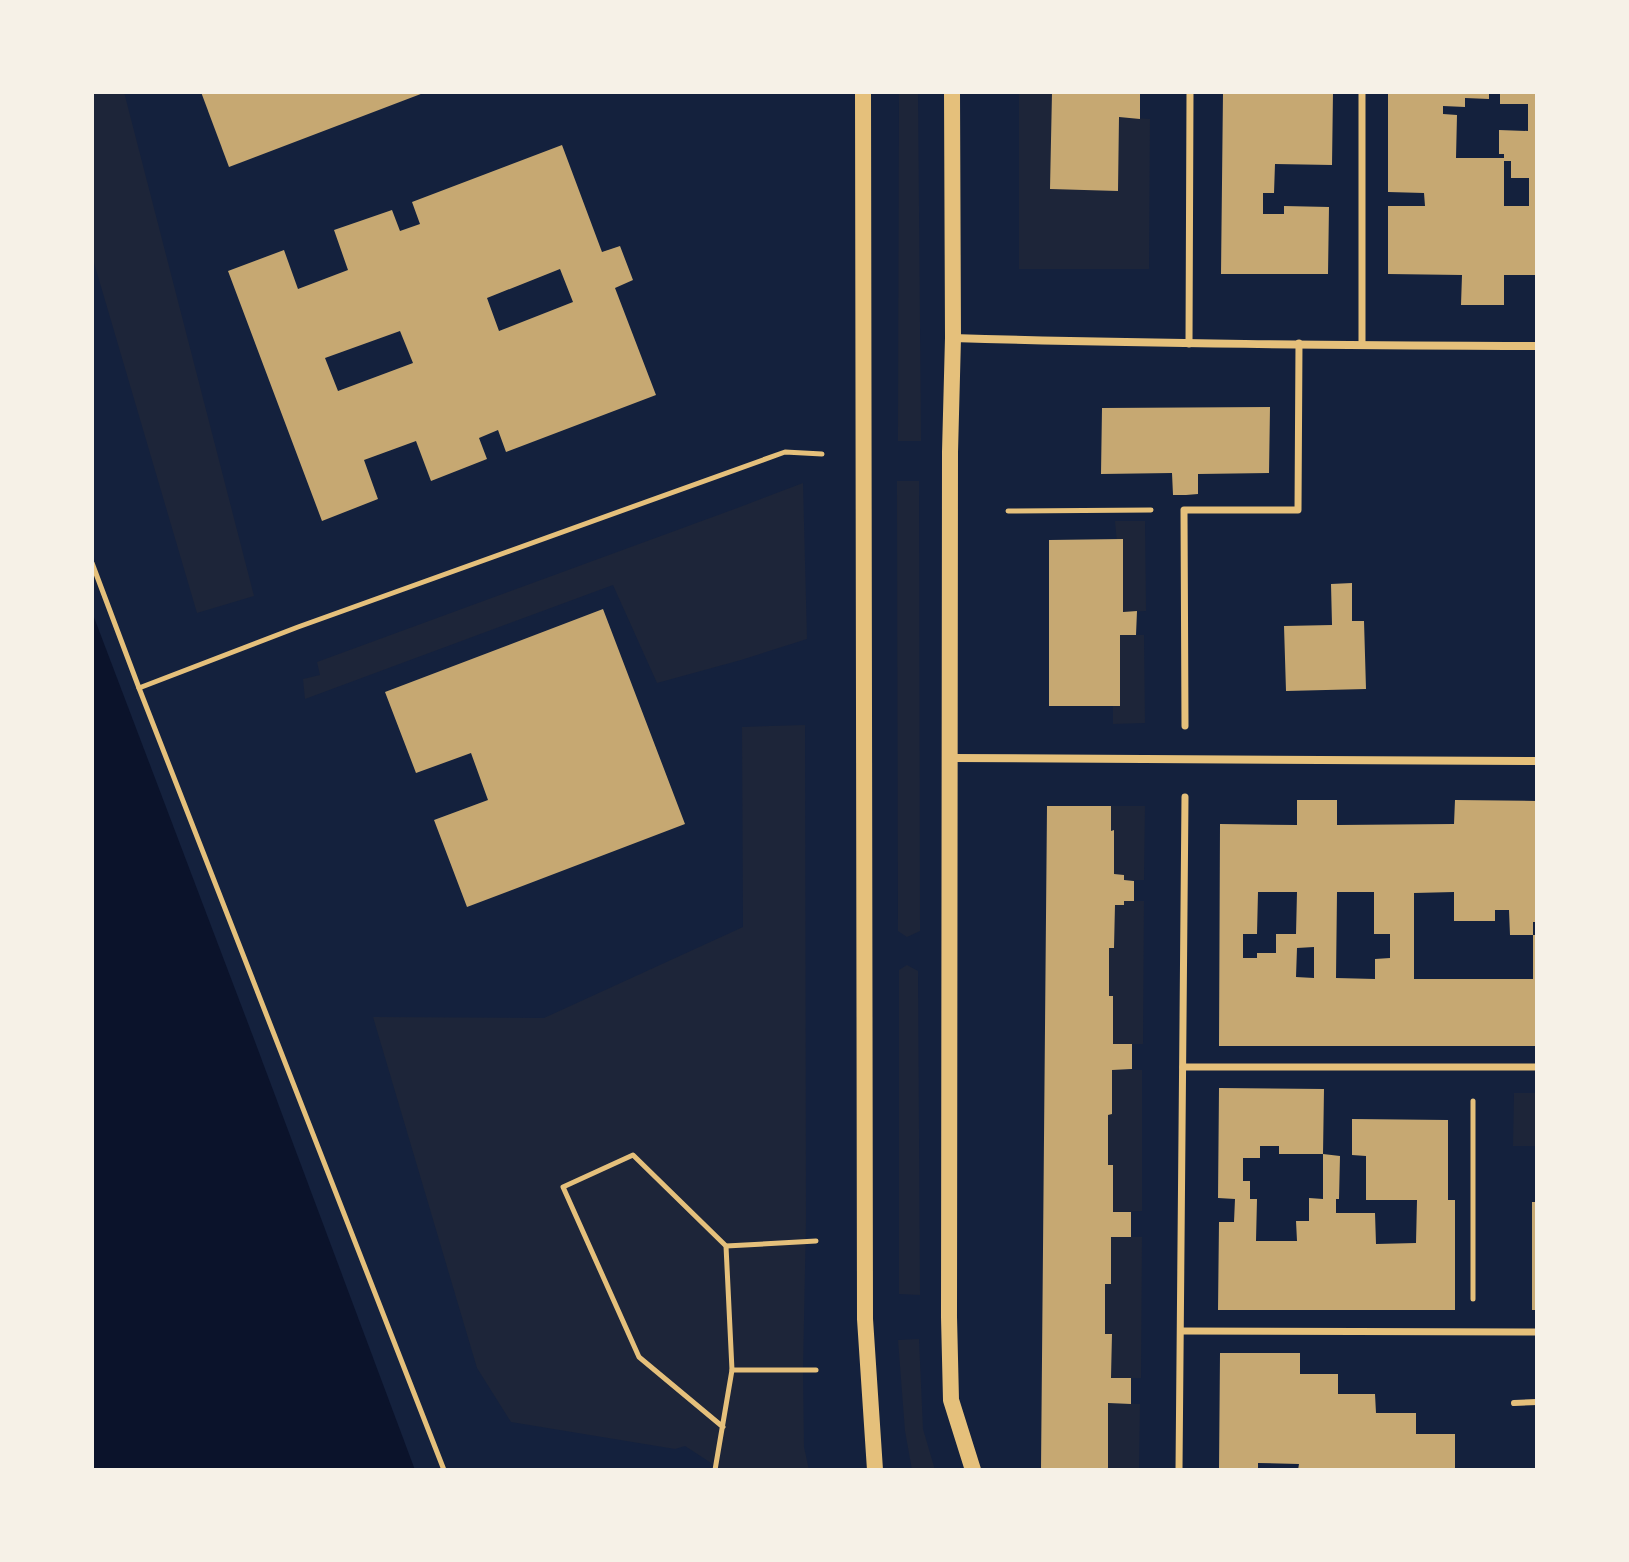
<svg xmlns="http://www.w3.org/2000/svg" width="1629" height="1562" viewBox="0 0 1629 1562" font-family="Bitter,serif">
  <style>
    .green { fill: #1d2539 }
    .water { fill: #0b132b }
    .building { fill: #c6a872; fill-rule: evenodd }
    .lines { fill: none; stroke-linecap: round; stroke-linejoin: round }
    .path { stroke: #e5c07b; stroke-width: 5 }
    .service { stroke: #e5c07b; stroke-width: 6 }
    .pedestrian { stroke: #e5c07b; stroke-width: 7 }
    .minor { stroke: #e5c07b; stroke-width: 8 }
    .secondary { stroke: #e5c07b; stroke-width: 16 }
  </style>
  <rect width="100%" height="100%" fill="#14213d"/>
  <!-- green -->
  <g class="green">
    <polygon points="92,92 124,92 254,596 197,613 92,256"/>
    <polygon points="899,92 918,92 921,441 898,441"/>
    <polygon points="1019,92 1052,92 1051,189 1118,190 1119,117 1150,119 1149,269 1019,269"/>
    <polygon points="897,481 919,481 920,931 907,937 898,931"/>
    <polygon points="803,483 807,639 741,660 657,683 613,585 305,699 303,679 320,675 317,662 740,507"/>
    <polygon points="1115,521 1145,521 1146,611 1123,612"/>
    <polygon points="1120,635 1144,635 1145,723 1113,724 1113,706 1120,705"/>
    <polygon points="805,725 806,1220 803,1370 804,1447 809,1470 722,1470 685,1446 675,1449 511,1422 477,1368 373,1017 544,1018 743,927 742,727"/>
    <polygon points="1111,806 1145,806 1144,880 1124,880 1124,875 1114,874 1114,831 1111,831"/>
    <polygon points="1124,901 1144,901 1143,1044 1113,1044 1109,996 1109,948 1114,947 1115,905 1124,905"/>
    <polygon points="907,965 918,971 920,1295 899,1294 899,970"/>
    <polygon points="1112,1070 1142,1070 1142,1211 1113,1212 1108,1165 1108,1115 1112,1114"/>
    <polygon points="1514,1093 1537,1093 1537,1146 1513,1146"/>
    <polygon points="1111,1237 1142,1237 1141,1378 1111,1378 1112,1335 1105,1334 1105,1284 1111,1284"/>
    <polygon points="919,1339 923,1429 935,1470 912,1470 905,1431 898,1340"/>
    <polygon points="1108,1403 1140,1404 1139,1470 1108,1470"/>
  </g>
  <!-- water -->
  <polygon class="water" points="92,612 254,1039 415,1470 92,1470"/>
  <!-- building -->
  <g class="building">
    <polygon points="201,92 426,92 229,167"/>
    <polygon points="1052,92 1117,92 1117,94 1140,94 1140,119 1119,117 1118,191 1050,189"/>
    <polygon points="1223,92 1333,92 1332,165 1275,164 1274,193 1263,193 1263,214 1284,214 1284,206 1329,207 1328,274 1221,274"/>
    <path d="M1388,92H1489V99L1465,98V107L1443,106V114L1457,115L1456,158H1504V154H1499V130L1528,131V104H1500V92H1537V275H1504V305H1461L1462,275L1388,274V206H1425L1424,193L1388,192ZM1504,161H1511V178H1529V206H1504Z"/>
    <path d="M562,145L602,252L620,246L633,280L615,288L656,395L506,452L498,430L479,438L487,459L431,481L416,441L364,460L378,499L322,521L228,271L284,250L298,289L348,270L334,230L392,210L400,231L420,224L412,202ZM560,269L573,302L499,331L487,298ZM400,331L413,363L338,391L325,358Z"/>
    <polygon points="1270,407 1269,473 1198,474 1198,494 1186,495 1173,495 1172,473 1101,474 1102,408"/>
    <polygon points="1123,539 1123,612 1137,611 1136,635 1120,635 1120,706 1049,706 1049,540"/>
    <polygon points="1352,583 1352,621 1364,621 1366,689 1286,691 1284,626 1332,625 1331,584"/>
    <polygon points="603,609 685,824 467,907 434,820 488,800 471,753 416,773 385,692"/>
    <path d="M1297,800H1337V825L1454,824L1455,800L1537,801V922H1533V935H1510L1509,910H1495V921H1454V892L1414,893V979H1533V935H1537V1046H1219L1220,824L1297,825ZM1258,892H1297L1296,934H1276V953H1257V958H1243V934H1257ZM1337,892H1374V934H1390V958L1375,959V979L1336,978ZM1314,947V978L1296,977L1297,948Z"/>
    <polygon points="1047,806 1111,806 1111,831 1114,830 1114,874 1124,875 1124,880 1134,881 1134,901 1124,901 1124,905 1115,905 1114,948 1109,948 1109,996 1113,996 1113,1044 1132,1044 1132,1069 1112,1070 1112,1114 1108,1115 1108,1165 1113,1165 1113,1212 1131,1212 1131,1237 1111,1237 1111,1284 1105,1284 1105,1334 1112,1334 1111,1378 1131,1378 1131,1404 1108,1403 1108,1470 1041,1470"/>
    <polygon points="1219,1088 1324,1089 1323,1154 1279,1154 1279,1146 1260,1146 1260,1158 1243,1158 1243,1181 1250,1181 1250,1199 1257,1199 1256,1241 1297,1241 1296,1221 1309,1221 1309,1198 1323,1199 1323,1154 1340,1156 1339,1199 1336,1199 1336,1213 1375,1213 1376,1244 1416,1243 1417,1200 1366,1200 1366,1156 1352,1155 1352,1119 1448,1120 1448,1200 1455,1200 1455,1310 1218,1310 1219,1222 1234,1222 1235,1199 1218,1198"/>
    <rect x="1532" y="1202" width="5" height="108"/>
    <polygon points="1220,1353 1300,1353 1300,1374 1338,1374 1338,1394 1375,1394 1376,1413 1416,1413 1416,1434 1455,1434 1455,1470 1298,1470 1299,1464 1258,1463 1258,1470 1219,1470"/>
  </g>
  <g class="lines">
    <!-- path -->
    <g class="path">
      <polyline points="1008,511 1151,510"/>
      <polyline points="92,563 139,688 444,1470"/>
      <polyline points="139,688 298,627 785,452 822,454"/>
      <polyline points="1473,1101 1473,1299"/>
      <polyline points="726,1246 816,1241"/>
      <polyline points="732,1370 816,1370"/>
      <polyline points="715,1470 732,1370 726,1246 633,1155 563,1187 639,1357 723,1427"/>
    </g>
    <!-- service -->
    <polyline class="service" points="1514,1403 1537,1402"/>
    <!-- pedestrian -->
    <g class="pedestrian">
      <polyline points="1362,92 1362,345"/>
      <polyline points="1189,344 1190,92"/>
      <polyline points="1185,726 1184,510 1298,510 1299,343"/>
      <polyline points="1183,1067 1537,1067"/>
      <polyline points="1181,1331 1537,1332"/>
      <polyline points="1179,1470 1185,797"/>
    </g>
    <!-- minor -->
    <g class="minor">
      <path d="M953,338C1148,344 1342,345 1537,346"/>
      <polyline points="951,758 1537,761"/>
    </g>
    <!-- secondary -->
    <g class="secondary">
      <polyline points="863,92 865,1319 875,1470"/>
      <polyline points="952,92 953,338 950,452 949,1317 951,1400 973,1470"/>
    </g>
  </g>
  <!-- border -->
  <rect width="1629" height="1562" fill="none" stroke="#f6f1e7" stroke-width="188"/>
</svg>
